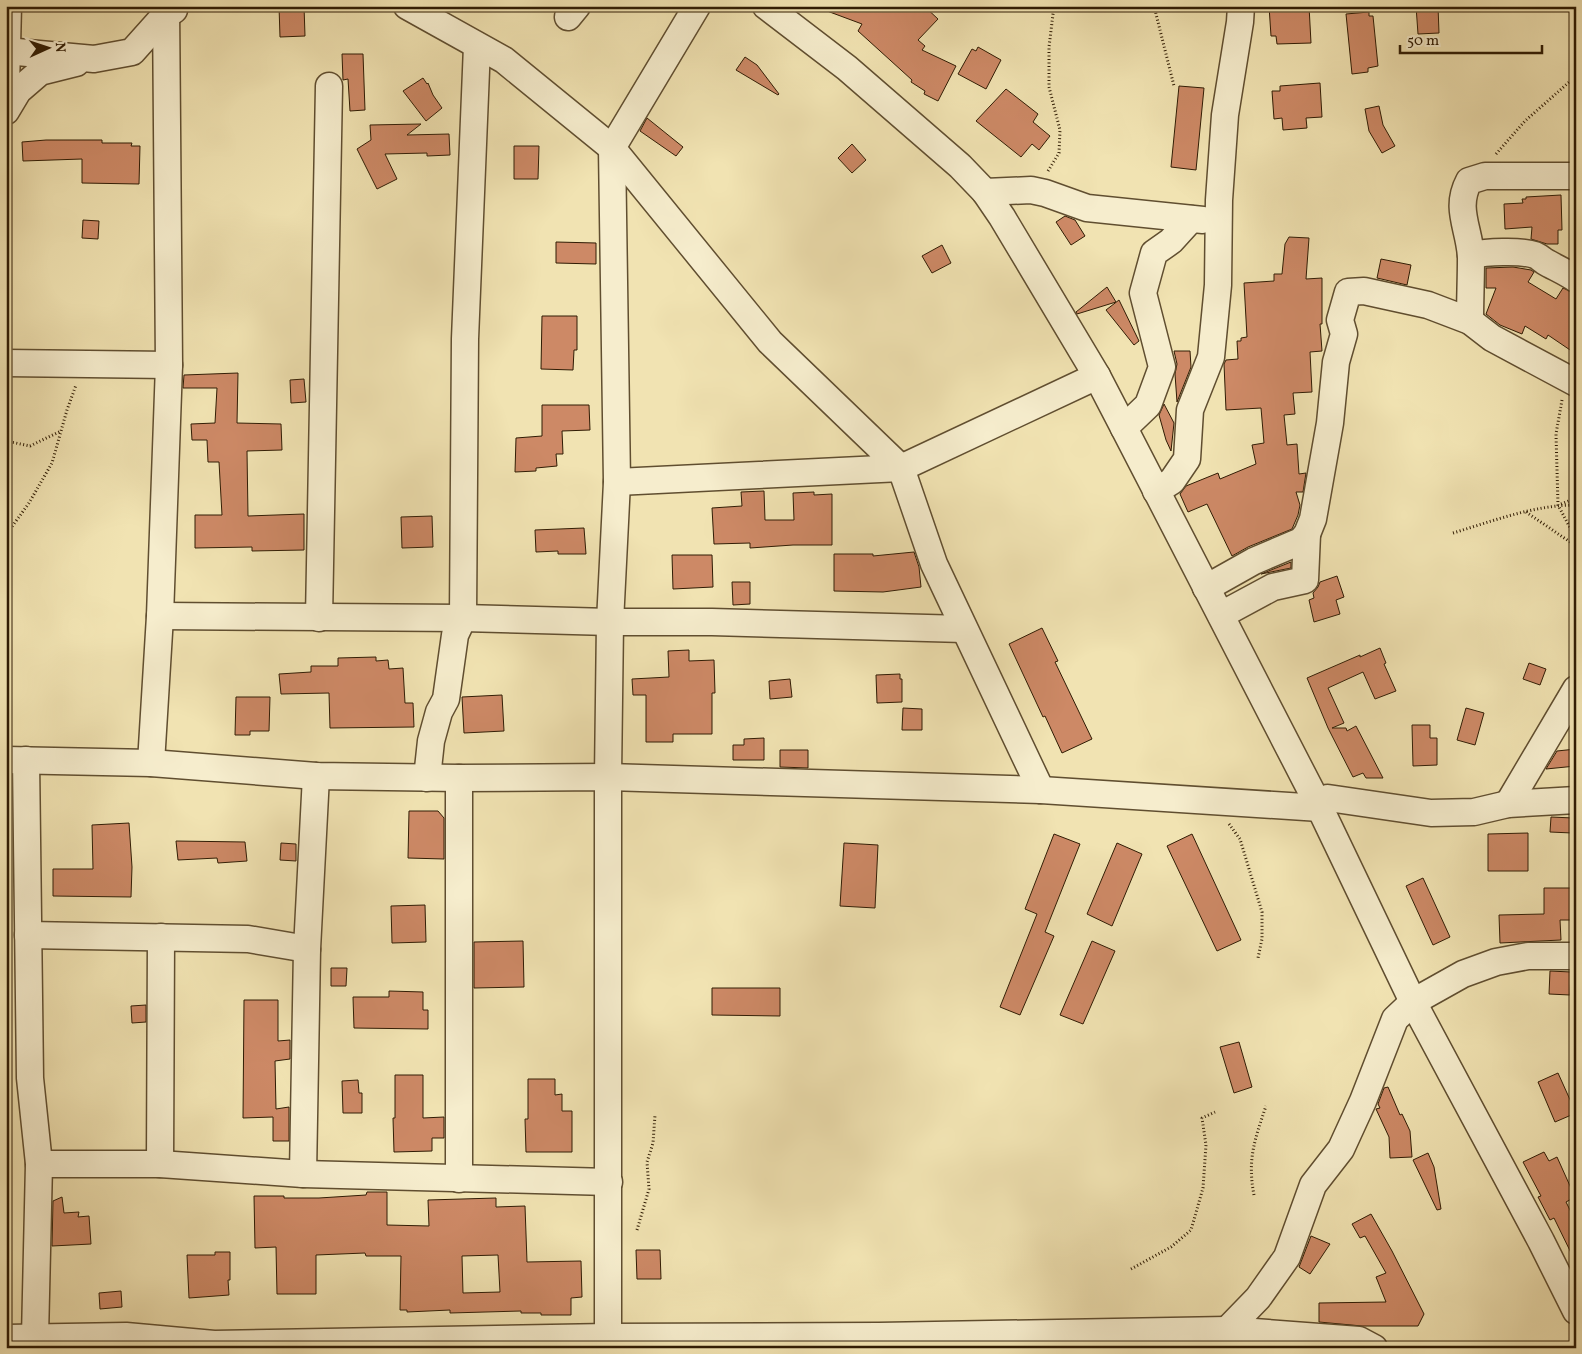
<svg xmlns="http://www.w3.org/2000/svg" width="1582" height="1354" viewBox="0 0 1582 1354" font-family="Vollkorn,serif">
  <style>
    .building { fill: #cd8966; stroke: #301c04; fill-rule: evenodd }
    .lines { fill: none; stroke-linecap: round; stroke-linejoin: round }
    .minor-casing { stroke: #604e30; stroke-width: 29 }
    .path { stroke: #301c04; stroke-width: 3; stroke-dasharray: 1 2.5; stroke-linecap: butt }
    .minor { stroke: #f6edcd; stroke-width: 26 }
  </style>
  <rect width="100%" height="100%" fill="#f1e3b2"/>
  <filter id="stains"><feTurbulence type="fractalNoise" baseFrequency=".004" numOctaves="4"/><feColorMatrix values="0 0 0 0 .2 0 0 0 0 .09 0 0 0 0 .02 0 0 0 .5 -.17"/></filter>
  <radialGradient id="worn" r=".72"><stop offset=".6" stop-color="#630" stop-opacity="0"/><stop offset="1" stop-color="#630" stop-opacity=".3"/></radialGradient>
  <!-- building -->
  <g class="building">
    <polygon points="279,6 304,6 305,36 280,37"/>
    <polygon points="820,6 924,6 938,19 918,40 925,46 922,50 956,66 938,101 924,94 925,91 911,82 912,80 858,31 862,24 819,8"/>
    <polygon points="1269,6 1309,6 1311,43 1277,44 1276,36 1271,36"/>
    <polygon points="1416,6 1438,6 1439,33 1418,34"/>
    <polygon points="1369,12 1369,16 1373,16 1378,66 1368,68 1368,72 1352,74 1346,14"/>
    <polygon points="978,47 1001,60 986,89 958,74 972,49 976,51"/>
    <polygon points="342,54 363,54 365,110 350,111 348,79 343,80"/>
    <polygon points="745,57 757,65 779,94 778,95 736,70"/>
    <polygon points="423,78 427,84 428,83 433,95 442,108 426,121 403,91"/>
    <polygon points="1320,83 1322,117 1306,118 1307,128 1283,130 1282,118 1274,119 1272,91 1280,91 1280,86"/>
    <polygon points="1179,86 1204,88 1196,170 1171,167"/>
    <polygon points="1006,89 1038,114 1033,122 1050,136 1039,150 1032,144 1021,157 976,121"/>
    <polygon points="1379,106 1383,125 1395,146 1382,153 1369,131 1365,109"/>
    <polygon points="647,118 683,147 676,156 640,131"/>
    <polygon points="421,124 407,135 449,134 450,155 427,156 427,153 385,154 397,179 377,189 357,149 371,140 370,125"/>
    <polygon points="46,140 102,140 102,143 132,143 131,146 140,146 139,184 82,183 82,159 23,161 22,142"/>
    <polygon points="852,144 866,160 852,173 838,158"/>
    <polygon points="514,146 539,146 538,179 514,179"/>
    <polygon points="1561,195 1562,230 1558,230 1558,244 1547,244 1531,239 1532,227 1505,229 1504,204 1523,203 1522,199 1526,199 1526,197"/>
    <polygon points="1065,216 1075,220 1085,236 1071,245 1056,222"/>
    <polygon points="83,220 99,221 98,239 82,238"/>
    <polygon points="1289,237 1309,238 1306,279 1322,278 1322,324 1320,324 1322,351 1310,352 1312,392 1293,393 1295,414 1284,415 1287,445 1297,444 1299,474 1306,473 1303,492 1296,492 1300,505 1298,515 1292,529 1248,547 1232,556 1207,504 1188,512 1180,494 1186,486 1218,473 1220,479 1256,464 1252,445 1264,443 1261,408 1226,410 1224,364 1226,360 1238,359 1237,341 1241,341 1241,338 1247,337 1244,283 1274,281 1274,274 1282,274 1285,244"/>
    <polygon points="556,242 596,243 596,264 556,263"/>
    <polygon points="942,245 951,263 932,273 922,256"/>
    <polygon points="1381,259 1411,265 1407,285 1377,278"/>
    <polygon points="1513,267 1531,270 1534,272 1528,282 1556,299 1563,288 1576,294 1576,354 1548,335 1546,339 1525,326 1522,334 1500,325 1486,314 1496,288 1486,288 1486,268"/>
    <polygon points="1107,287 1116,302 1077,314 1076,312"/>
    <polygon points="1119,300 1139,341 1134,345 1106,310"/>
    <polygon points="542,316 577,316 577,350 574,350 573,370 541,369"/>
    <polygon points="1174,351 1190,351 1191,367 1177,402 1175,374 1177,364"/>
    <polygon points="238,373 237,423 281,424 282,450 247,451 248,516 304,514 304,550 252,551 252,547 195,548 195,515 222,515 219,462 208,462 207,440 192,440 191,424 215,423 217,388 183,388 184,375"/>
    <polygon points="304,379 306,402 291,403 290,380"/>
    <polygon points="1164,404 1174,423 1171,451 1166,440 1159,415"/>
    <polygon points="542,405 589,405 590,430 562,431 563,454 556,454 557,466 536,468 536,471 515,472 516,438 542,436"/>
    <polygon points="764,491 765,520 794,520 793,493 814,492 814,495 832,494 832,545 793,545 750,548 750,543 714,544 712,508 742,506 741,492"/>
    <polygon points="432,516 433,547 402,548 401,517"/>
    <polygon points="584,528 586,554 558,554 558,551 536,552 535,530"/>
    <polygon points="914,552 919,567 921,587 883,592 834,591 834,554 873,554 873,556"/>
    <polygon points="672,555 712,555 713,587 673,589"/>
    <polygon points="1291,562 1291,568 1261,574"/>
    <polygon points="1337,576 1344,597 1336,600 1340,614 1314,622 1309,600 1314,598 1313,593 1318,587 1320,582"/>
    <polygon points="732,582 750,582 750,604 733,605"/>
    <polygon points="1042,628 1058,661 1055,662 1092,739 1062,753 1045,716 1043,717 1009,644"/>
    <polygon points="1380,648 1386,663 1384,664 1396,691 1375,699 1363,672 1328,688 1344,723 1332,728 1346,728 1347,731 1356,726 1383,778 1366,778 1363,773 1353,777 1328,728 1307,678 1360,655 1360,657"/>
    <polygon points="689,650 689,661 714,660 715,693 712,693 712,734 673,734 673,742 646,742 646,695 633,695 632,679 669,677 668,651"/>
    <polygon points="376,657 376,661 388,660 389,669 403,668 405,703 413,703 414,727 330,728 329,693 281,694 279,674 311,672 311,666 338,666 338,658"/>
    <polygon points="1529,663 1546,669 1540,685 1523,679"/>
    <polygon points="900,674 900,679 902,679 902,702 877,703 876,675"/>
    <polygon points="790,679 792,697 770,699 769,681"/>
    <polygon points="502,695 504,731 464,733 462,697"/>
    <polygon points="236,697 270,697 269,731 250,731 250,735 235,735"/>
    <polygon points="903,708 922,709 922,730 902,730"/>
    <polygon points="1466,708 1484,713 1475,745 1457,740"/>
    <polygon points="1412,725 1430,725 1430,738 1437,738 1437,765 1413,766"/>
    <polygon points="764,738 764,760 733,760 733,745 744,745 744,739"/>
    <polygon points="1576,749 1576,766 1546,769 1557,751"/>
    <polygon points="780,750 808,750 808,768 780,767"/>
    <polygon points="409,811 438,811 444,818 444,859 408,858"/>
    <polygon points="1551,817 1573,818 1572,833 1550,832"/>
    <polygon points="129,823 132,867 131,897 53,896 53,869 93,869 92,825"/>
    <polygon points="1528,833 1528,871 1488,871 1488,834"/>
    <polygon points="1054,834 1080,844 1045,932 1054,936 1020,1015 1000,1007 1037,914 1025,909"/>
    <polygon points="1192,834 1241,940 1217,951 1167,846"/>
    <polygon points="176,841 245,842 247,861 218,863 217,858 178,860"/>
    <polygon points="281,843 296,844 296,861 280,860"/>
    <polygon points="844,843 878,845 875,908 840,906"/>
    <polygon points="1117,843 1142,854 1112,926 1087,914"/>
    <polygon points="1423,878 1450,937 1433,945 1406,886"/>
    <polygon points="1544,888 1575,888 1575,920 1560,920 1561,940 1500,943 1499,915 1544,914"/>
    <polygon points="425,905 426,942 392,943 391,906"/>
    <polygon points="523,941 524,987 474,988 474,942"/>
    <polygon points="1092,941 1115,951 1083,1024 1060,1015"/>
    <polygon points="331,968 347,968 346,986 331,986"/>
    <polygon points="1550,971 1571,972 1570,995 1549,994"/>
    <polygon points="712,988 780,988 780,1016 712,1015"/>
    <polygon points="389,991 423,992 423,1010 428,1010 428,1029 354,1028 353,997 389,997"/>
    <polygon points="244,1000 278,1000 278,1041 290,1040 290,1059 275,1061 276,1109 289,1107 289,1141 273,1141 273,1117 243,1118"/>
    <polygon points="146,1005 146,1022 132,1023 131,1006"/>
    <polygon points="1239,1042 1252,1087 1234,1093 1220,1047"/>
    <polygon points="1558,1073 1576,1113 1555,1122 1538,1082"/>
    <polygon points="395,1075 423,1075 423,1118 444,1117 444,1138 432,1138 432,1151 394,1152 393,1118 395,1118"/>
    <polygon points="528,1079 555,1079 555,1095 562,1094 562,1111 572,1111 572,1152 526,1152 525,1119 528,1119"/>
    <polygon points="358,1080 359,1093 362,1093 362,1113 343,1113 342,1081"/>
    <polygon points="1388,1087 1400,1115 1402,1114 1410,1131 1412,1157 1390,1158 1389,1137 1376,1109 1380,1108 1378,1104 1384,1088"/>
    <polygon points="1544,1152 1549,1161 1557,1157 1575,1197 1566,1202 1576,1222 1576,1263 1554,1218 1550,1220 1538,1197 1541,1196 1523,1162"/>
    <polygon points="1428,1153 1434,1167 1441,1209 1437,1210 1413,1160"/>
    <path d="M367,1192H387V1225L429,1226L428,1200L496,1198V1207L525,1206L527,1262L581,1261L582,1297L571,1298V1315H541V1313H521V1311L450,1313V1310L407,1312V1310H400L401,1256H366L365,1253L316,1255V1294H277L276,1247L255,1248L254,1196H284V1198H319L366,1195ZM498,1255L500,1292L463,1293L462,1256Z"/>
    <polygon points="62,1197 64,1213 79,1212 78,1217 89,1216 91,1244 52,1246 53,1201"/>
    <polygon points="1371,1214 1392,1251 1424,1314 1418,1326 1362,1326 1319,1322 1319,1303 1386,1302 1376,1277 1386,1273 1365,1236 1360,1238 1352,1224"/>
    <polygon points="1311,1236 1330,1244 1310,1274 1299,1267"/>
    <polygon points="636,1250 660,1250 661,1279 637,1279"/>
    <polygon points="215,1252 230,1252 230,1280 228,1280 229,1295 189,1298 187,1255 215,1255"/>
    <polygon points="121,1291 122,1307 100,1309 99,1293"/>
  </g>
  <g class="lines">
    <defs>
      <g id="minor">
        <polyline points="407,6 504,60 612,148 770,342 901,468 617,482"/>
        <polyline points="766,6 847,68 960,166 985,192 1002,217 1097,376 1124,428 1320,808 1413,1002 1541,1241 1576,1311"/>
        <polyline points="568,17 577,6"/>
        <polyline points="6,51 94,59 132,52 166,14 174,10"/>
        <polyline points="6,87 8,6"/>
        <polyline points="6,111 18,91 40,72 76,63"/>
        <polyline points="985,192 1031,190 1045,193 1087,208 1203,220"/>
        <path d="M1471,255C1486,252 1520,250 1535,255C1538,256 1541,259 1544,261C1554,267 1566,272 1576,279"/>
        <path d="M1470,321C1470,300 1471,279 1471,258C1470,229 1454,209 1469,181L1485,176H1576"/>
        <polyline points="6,363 169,365"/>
        <polyline points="1124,428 1148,405 1162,367 1143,293 1154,253 1171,241 1191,219"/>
        <polyline points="1156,491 1172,481 1187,459 1190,410 1211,357 1218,285 1219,200 1225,115 1240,22 1241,6"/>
        <polyline points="1206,588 1254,561 1301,541 1307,534 1313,519 1330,423 1336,362 1344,334 1340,320 1348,292 1364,291 1428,305 1470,321 1492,338 1576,383"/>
        <polyline points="1221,615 1273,587 1305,580 1307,534"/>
        <polyline points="160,616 463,618 610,622 712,622 964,629"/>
        <polyline points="319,618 329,86"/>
        <polyline points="6,760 151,763 316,776 459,778 608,777 1041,790 1320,808 1328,798 1431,813 1474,812 1508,804 1576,800"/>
        <polyline points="26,760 30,1078 39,1164 35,1337"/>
        <polyline points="151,763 160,616 169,365 166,6"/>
        <polyline points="427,778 431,741 439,712 446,699 455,635 463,618 465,339 477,46"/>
        <polyline points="1041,790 934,564 901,468 1097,376"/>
        <polyline points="1508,804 1576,689"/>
        <polyline points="28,935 248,939 307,949"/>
        <polyline points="39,1164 160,1164 303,1174 609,1182"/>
        <polyline points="160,1164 161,937"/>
        <polyline points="303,1174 307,949 316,776"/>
        <polyline points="459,1179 459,778"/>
        <polyline points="1227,1330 1258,1298 1287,1257 1313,1185 1341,1149 1363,1101 1395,1019 1413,1002 1463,974 1496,962 1528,956 1576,956"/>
        <polyline points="608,1337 608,777 610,622 617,482 612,148 697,6"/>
        <polyline points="6,1338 126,1336 214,1344 608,1337 879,1336 1227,1330 1359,1340 1374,1348"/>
      </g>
    </defs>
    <!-- minor casing -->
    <use href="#minor" class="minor-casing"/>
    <!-- path -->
    <g class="path">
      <polyline points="1154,6 1174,86"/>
      <polyline points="1496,154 1525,121 1576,76"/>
      <polyline points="1048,171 1059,153 1060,130 1049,87 1049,47 1054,6"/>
      <polyline points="1562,400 1556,434 1558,505 1576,539"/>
      <polyline points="6,441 30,446 61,431"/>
      <polyline points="1561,504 1576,498"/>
      <polyline points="1526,512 1576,546"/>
      <path d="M1453,533C1493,521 1534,505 1576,505"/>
      <polyline points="6,535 29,503 52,463 67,410 76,385"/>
      <polyline points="1229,824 1240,839 1262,912 1262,939 1258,958"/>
      <path d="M1254,1195C1247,1159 1255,1139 1266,1106"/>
      <polyline points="637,1230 649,1189 647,1162 653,1143 655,1115"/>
      <polyline points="1131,1269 1171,1247 1191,1230 1203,1188 1206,1145 1202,1118 1215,1112"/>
    </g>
    <!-- minor -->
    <use href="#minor" class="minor"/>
  </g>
  <!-- margin -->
  <rect width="1582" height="1354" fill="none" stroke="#f1e3b2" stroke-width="25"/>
  <rect x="8" y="8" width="1567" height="1339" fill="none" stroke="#301c04" stroke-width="2.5"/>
  <rect x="12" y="12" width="1557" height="1329" fill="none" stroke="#301c04"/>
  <!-- north arrow -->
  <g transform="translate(48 48) rotate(87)" stroke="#f6edcd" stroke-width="4" paint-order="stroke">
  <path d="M0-4L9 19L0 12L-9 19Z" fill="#301c04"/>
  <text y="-8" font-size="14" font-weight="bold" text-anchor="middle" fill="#301c04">N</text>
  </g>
  <!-- scale -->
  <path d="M1400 45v8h142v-8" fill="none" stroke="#301c04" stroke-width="2.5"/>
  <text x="1407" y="45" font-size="15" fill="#301c04" stroke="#f6edcd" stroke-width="4" paint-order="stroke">50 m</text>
  <rect width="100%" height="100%" filter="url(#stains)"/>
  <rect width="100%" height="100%" fill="url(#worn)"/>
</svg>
